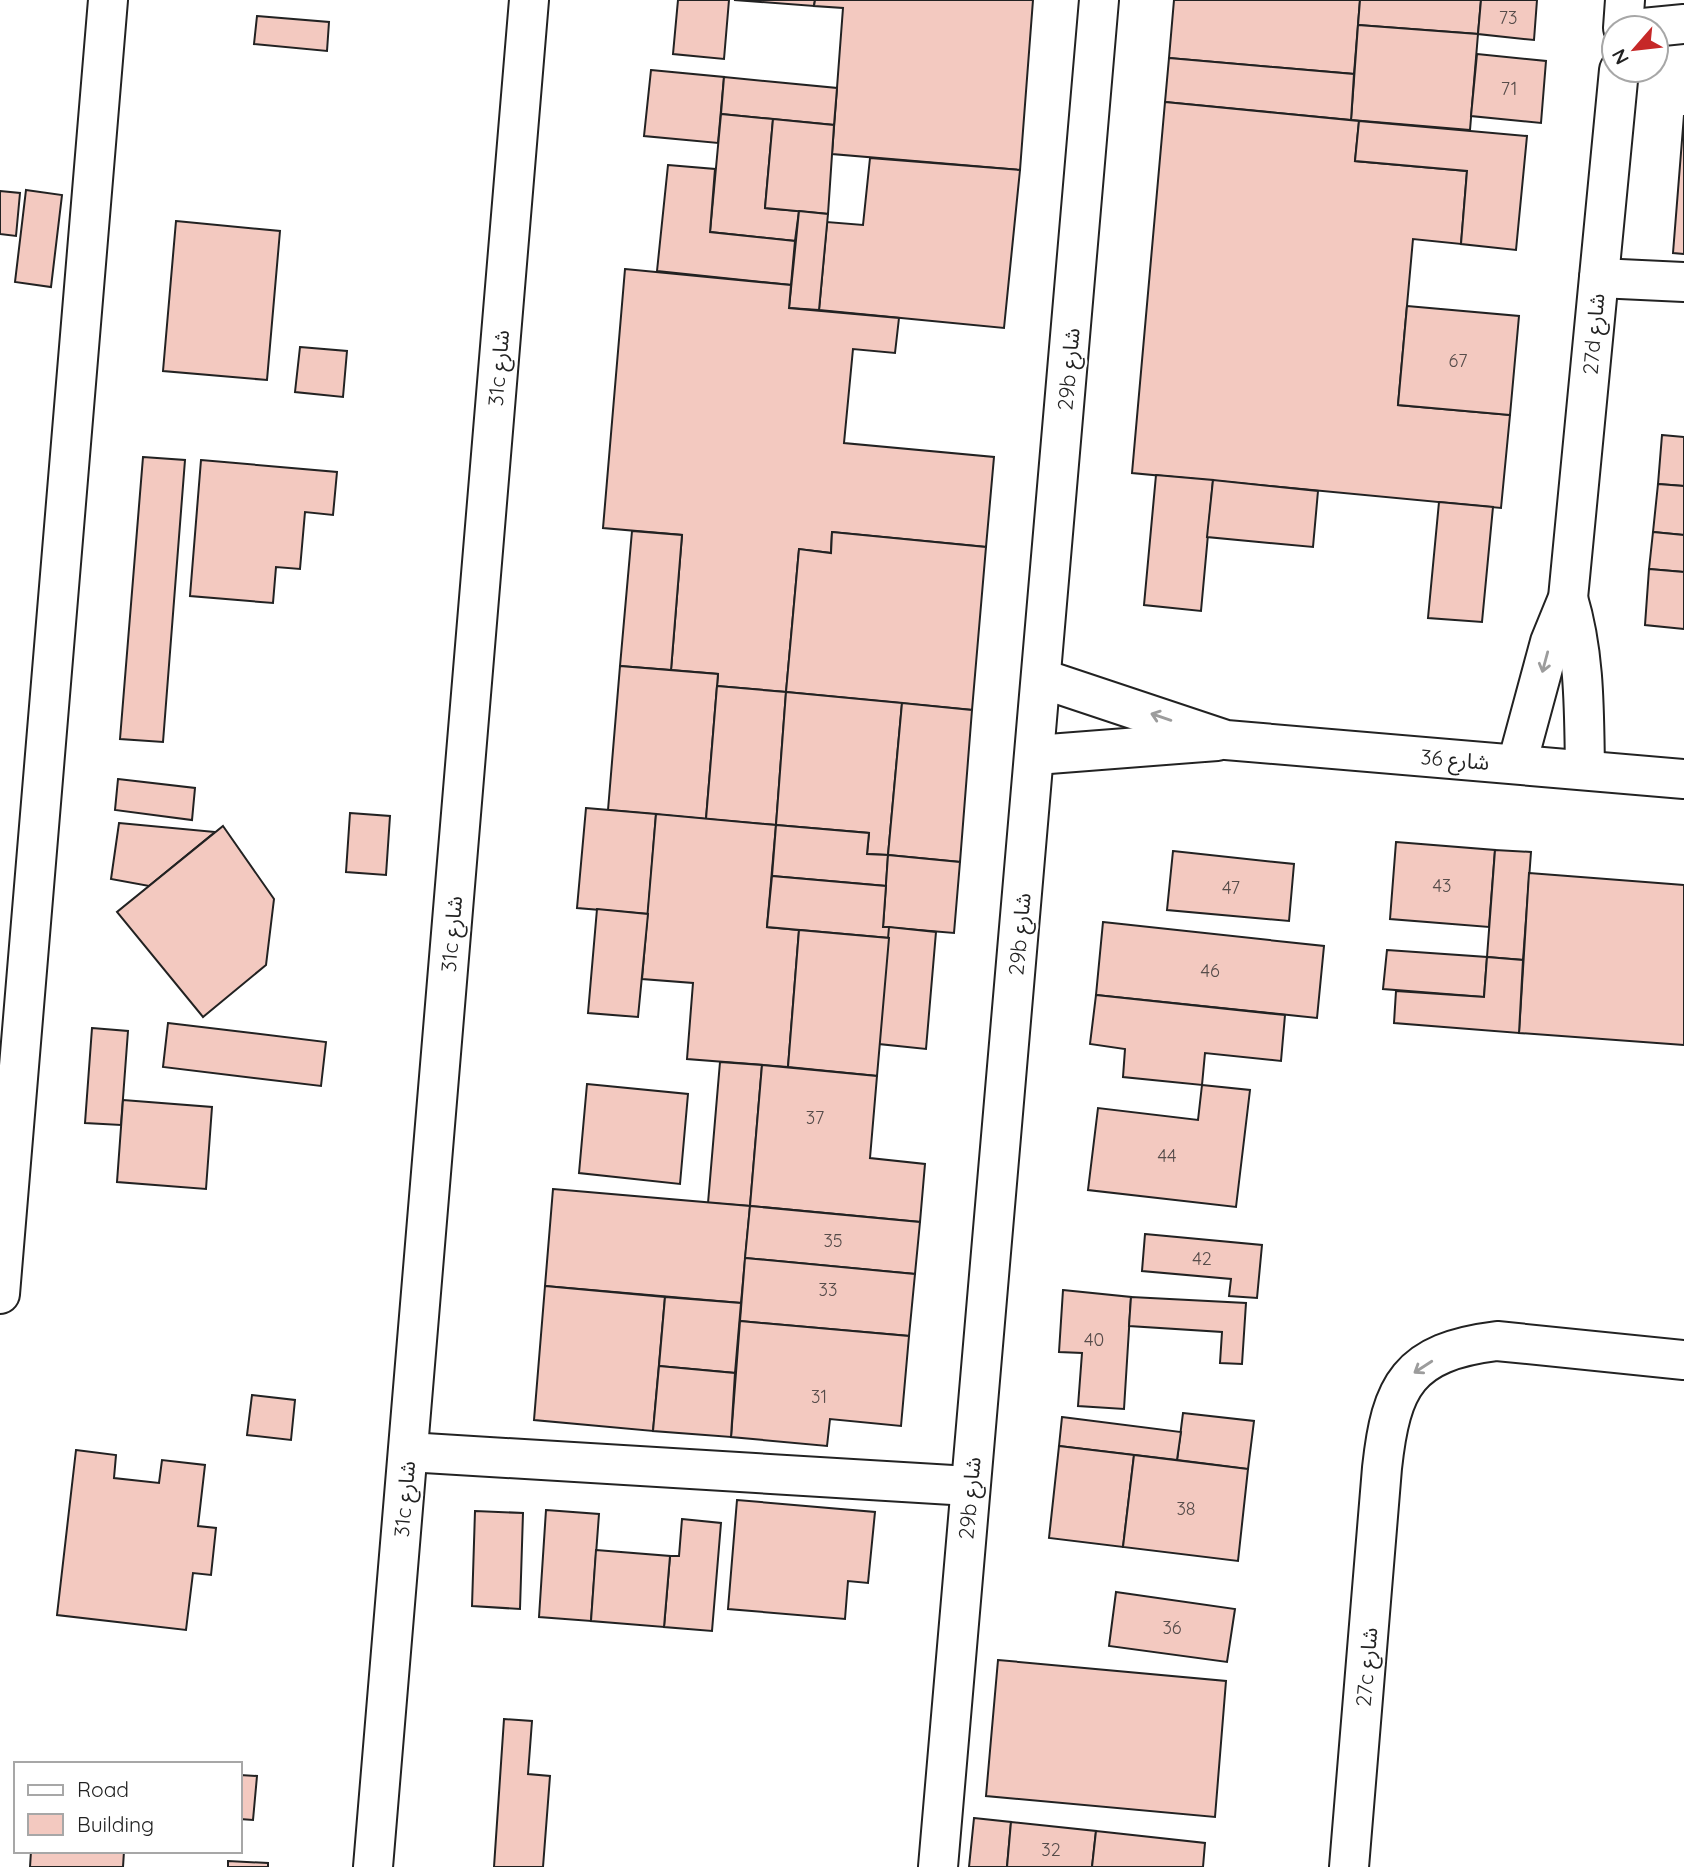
<svg xmlns="http://www.w3.org/2000/svg" width="1684" height="1867" viewBox="0 0 1684 1867" font-family="Quicksand,'Noto Sans Arabic',sans-serif">
  <style>
    .building { fill: #f3c9c0; stroke: #222; stroke-width: 2 }
    .lines { fill: none; stroke-linecap: round; stroke-linejoin: round }
    .minor-casing { stroke: #222; stroke-width: 42 }
    .minor { stroke: #fff; stroke-width: 38 }
    .oneway { stroke: #9c9c9c }
    .labels { text-anchor: middle; dominant-baseline: central; stroke-width: 5; stroke-linejoin: round; paint-order: stroke }
    .number-label { font-size: 18px; fill: #564c4a }
    .street-label { font-size: 21px; fill: #222; stroke: #fff }
  </style>
  <rect width="100%" height="100%" fill="#fff"/>
  <!-- building -->
  <g class="building">
    <polygon points="678,0 729,0 724,59 673,54"/>
    <polygon points="734,0 815,0 814,6"/>
    <polygon points="815,0 1033,0 1020,170 832,154 843,8 814,6"/>
    <polygon points="1174,0 1360,0 1354,74 1169,58"/>
    <polygon points="1360,0 1481,0 1478,34 1358,25"/>
    <polygon points="1481,0 1537,0 1534,40 1478,34"/>
    <polygon points="257,16 329,22 327,51 254,44"/>
    <polygon points="1358,25 1478,34 1470,130 1351,120"/>
    <polygon points="1477,54 1546,61 1541,123 1471,116"/>
    <polygon points="1169,58 1354,74 1351,120 1165,102"/>
    <polygon points="651,70 724,77 718,143 644,136"/>
    <polygon points="724,77 837,88 834,125 721,114"/>
    <polygon points="1165,102 1359,121 1355,161 1467,171 1461,244 1413,239 1398,405 1510,415 1501,508 1132,473"/>
    <polygon points="721,114 773,119 765,208 799,211 795,241 710,232"/>
    <polygon points="1684,115 1684,254 1673,253"/>
    <polygon points="773,119 834,125 828,214 765,208"/>
    <polygon points="1359,121 1527,136 1516,250 1461,244 1467,171 1355,161"/>
    <polygon points="870,158 1020,170 1004,328 819,310 827,222 863,225"/>
    <polygon points="668,165 715,169 710,232 795,241 791,285 657,271"/>
    <polygon points="26,190 62,195 51,287 15,282"/>
    <polygon points="0,191 20,193 16,236 0,234"/>
    <polygon points="799,211 828,214 819,310 789,308"/>
    <polygon points="176,221 280,231 267,380 163,371"/>
    <polygon points="625,269 791,285 789,308 899,318 895,353 853,349 844,443 994,457 986,547 832,532 831,553 799,549 786,692 717,686 718,674 671,670 682,535 603,528"/>
    <polygon points="1407,306 1519,316 1510,415 1398,405"/>
    <polygon points="300,347 347,351 343,397 295,392"/>
    <polygon points="1662,435 1684,437 1684,486 1658,484"/>
    <polygon points="143,457 185,460 163,742 120,739"/>
    <polygon points="201,460 337,472 333,515 305,512 300,569 276,567 273,603 190,596"/>
    <polygon points="1156,475 1213,480 1201,611 1144,605"/>
    <polygon points="1213,480 1318,491 1313,547 1207,537"/>
    <polygon points="1658,484 1684,486 1684,535 1653,532"/>
    <polygon points="1439,502 1493,507 1482,622 1428,618"/>
    <polygon points="632,531 682,535 671,670 620,666"/>
    <polygon points="832,532 986,547 972,710 786,692 799,549 831,553"/>
    <polygon points="1653,532 1684,535 1684,572 1649,569"/>
    <polygon points="1649,569 1684,572 1684,629 1645,625"/>
    <polygon points="620,666 718,674 706,819 608,810"/>
    <polygon points="717,686 786,692 776,825 706,819"/>
    <polygon points="786,692 902,703 888,855 867,854 869,833 776,825"/>
    <polygon points="902,703 972,710 960,862 888,855"/>
    <polygon points="118,779 195,788 192,820 115,810"/>
    <polygon points="586,808 656,814 648,914 577,908"/>
    <polygon points="350,813 390,816 386,875 346,872"/>
    <polygon points="656,814 776,825 767,927 799,930 788,1067 687,1059 693,983 642,979"/>
    <polygon points="119,823 215,832 149,886 111,879"/>
    <polygon points="776,825 869,833 867,854 888,855 886,886 772,876"/>
    <polygon points="223,826 274,899 266,965 203,1017 117,912"/>
    <polygon points="1396,842 1495,850 1489,927 1390,919"/>
    <polygon points="1495,850 1531,852 1523,960 1487,957"/>
    <polygon points="1173,851 1294,864 1289,921 1167,910"/>
    <polygon points="888,855 960,862 954,933 883,927"/>
    <polygon points="1529,873 1684,885 1684,1045 1519,1033"/>
    <polygon points="772,876 886,886 883,927 889,927 889,938 767,927"/>
    <polygon points="597,909 648,914 638,1017 588,1013"/>
    <polygon points="1103,922 1324,946 1317,1018 1096,995"/>
    <polygon points="889,927 936,932 926,1049 879,1044"/>
    <polygon points="799,930 889,938 877,1076 788,1067"/>
    <polygon points="1387,950 1487,957 1484,997 1383,989"/>
    <polygon points="1487,957 1523,960 1519,1033 1394,1023 1396,991 1484,997"/>
    <polygon points="1096,995 1285,1015 1281,1061 1205,1053 1202,1085 1123,1077 1125,1049 1090,1044"/>
    <polygon points="168,1023 326,1042 321,1086 163,1067"/>
    <polygon points="92,1028 128,1031 121,1125 85,1123"/>
    <polygon points="720,1062 762,1065 750,1206 708,1203"/>
    <polygon points="762,1065 877,1076 870,1158 925,1164 920,1222 750,1206"/>
    <polygon points="587,1084 688,1094 680,1184 579,1173"/>
    <polygon points="1202,1085 1250,1090 1236,1207 1088,1190 1098,1108 1198,1120"/>
    <polygon points="123,1100 212,1107 206,1189 117,1182"/>
    <polygon points="553,1189 750,1206 741,1303 545,1286"/>
    <polygon points="750,1206 920,1222 915,1274 745,1258"/>
    <polygon points="1145,1234 1262,1245 1257,1298 1229,1296 1231,1279 1142,1271"/>
    <polygon points="745,1258 915,1274 909,1336 740,1321"/>
    <polygon points="545,1286 665,1297 653,1431 534,1420"/>
    <polygon points="1063,1290 1131,1297 1124,1409 1078,1406 1082,1353 1059,1352"/>
    <polygon points="665,1297 741,1303 735,1373 659,1366"/>
    <polygon points="1131,1297 1246,1303 1242,1364 1220,1363 1222,1332 1129,1326"/>
    <polygon points="740,1321 909,1336 901,1426 830,1419 827,1446 731,1437"/>
    <polygon points="659,1366 735,1373 731,1437 653,1431"/>
    <polygon points="252,1395 295,1400 291,1440 247,1435"/>
    <polygon points="1183,1413 1254,1421 1248,1469 1177,1460"/>
    <polygon points="1062,1417 1181,1432 1177,1460 1059,1446"/>
    <polygon points="1059,1446 1134,1455 1123,1547 1049,1538"/>
    <polygon points="76,1450 116,1455 114,1478 159,1483 162,1460 205,1465 198,1526 216,1528 211,1575 193,1573 186,1630 57,1615"/>
    <polygon points="1134,1455 1248,1469 1238,1561 1123,1547"/>
    <polygon points="737,1500 875,1512 868,1583 848,1581 845,1619 728,1609"/>
    <polygon points="546,1510 599,1514 591,1621 539,1617"/>
    <polygon points="475,1511 523,1513 520,1609 472,1606"/>
    <polygon points="682,1519 721,1523 712,1631 664,1627 670,1556 679,1556"/>
    <polygon points="596,1550 670,1556 664,1627 591,1621"/>
    <polygon points="1116,1592 1235,1609 1227,1662 1109,1646"/>
    <polygon points="998,1660 1226,1681 1215,1817 986,1796"/>
    <polygon points="504,1719 532,1721 528,1774 550,1776 543,1867 494,1867"/>
    <polygon points="240,1775 257,1776 253,1820 240,1819"/>
    <polygon points="974,1818 1011,1822 1007,1867 969,1867"/>
    <polygon points="1011,1822 1096,1831 1092,1867 1007,1867"/>
    <polygon points="1096,1831 1205,1843 1203,1867 1092,1867"/>
    <polygon points="31,1851 124,1851 123,1867 30,1867"/>
    <polygon points="228,1861 268,1863 268,1867 228,1867"/>
  </g>
  <g class="lines">
    <defs>
      <g id="minor">
        <polyline points="1623,28 1625,0"/>
        <polyline points="1643,28 1684,24"/>
        <polyline points="1599,278 1684,282"/>
        <path d="M1568,598C1585,654 1584,711 1585,770"/>
        <polyline points="1043,679 1226,740 1684,779"/>
        <polyline points="1036,755 1217,741"/>
        <polyline points="1517,764 1550,642 1568,598 1619,70"/>
        <polyline points="0,1294 108,0"/>
        <polyline points="408,1452 969,1486"/>
        <polyline points="373,1867 529,0"/>
        <polyline points="938,1867 1099,0"/>
        <path d="M1349,1867L1382,1468C1391,1385 1408,1352 1497,1341L1684,1360"/>
      </g>
    </defs>
    <!-- minor casing -->
    <use href="#minor" class="minor-casing"/>
    <!-- minor -->
    <use href="#minor" class="minor"/>
  </g>
  <!-- one-way arrows -->
  <defs><path id="oneway-shaft" d="M-6 0H5M1.5-3L5.5 0L1.5 3" fill="none" stroke-width="1.6" stroke-linecap="round" stroke-linejoin="round" transform="scale(1.75)"/></defs>
  <g class="oneway">
    <use href="#oneway-shaft" transform="translate(1545 662) rotate(105)"/>
    <use href="#oneway-shaft" transform="translate(1161 717) rotate(-161)"/>
    <use href="#oneway-shaft" transform="translate(1423 1367) rotate(147)"/>
  </g>
  <g class="labels">
    <!-- number labels -->
    <g class="number-label">
      <text x="1508" y="17">73</text>
      <text x="1509" y="88">71</text>
      <text x="1458" y="360">67</text>
      <text x="1442" y="885">43</text>
      <text x="1231" y="887">47</text>
      <text x="1210" y="970">46</text>
      <text x="815" y="1117">37</text>
      <text x="1167" y="1155">44</text>
      <text x="833" y="1240">35</text>
      <text x="1202" y="1258">42</text>
      <text x="828" y="1289">33</text>
      <text x="1094" y="1339">40</text>
      <text x="819" y="1396">31</text>
      <text x="1186" y="1508">38</text>
      <text x="1172" y="1627">36</text>
      <text x="1051" y="1849">32</text>
    </g>
    <!-- street labels -->
    <g class="street-label">
      <text transform="translate(1593 334) rotate(-85)">27d شارع</text>
      <text transform="translate(498 368) rotate(-85)">31c شارع</text>
      <text transform="translate(1068 369) rotate(-85)">29b شارع</text>
      <text transform="translate(1455 759) rotate(5)">شارع 36</text>
      <text transform="translate(451 934) rotate(-85)">31c شارع</text>
      <text transform="translate(1019 934) rotate(-85)">29b شارع</text>
      <text transform="translate(969 1498) rotate(-85)">29b شارع</text>
      <text transform="translate(404 1499) rotate(-85)">31c شارع</text>
      <text transform="translate(1366 1667) rotate(-85)">27c شارع</text>
    </g>
  </g>
  <!-- legend -->
  <rect x="14" y="1762" width="228" height="91" fill="#ffffff" stroke="#a7a7a7" stroke-width="2"/>
  <rect x="28" y="1785" width="35" height="10" fill="#ffffff" stroke="#a7a7a7" stroke-width="2"/>
  <text x="77" y="1797" font-size="21" fill="#222222">Road</text>
  <rect x="28" y="1814" width="35" height="21" fill="#f3c9c0" stroke="#a7a7a7" stroke-width="2"/>
  <text x="77" y="1832" font-size="21" fill="#222222">Building</text>
  <!-- north arrow -->
  <g transform="translate(1635 49) rotate(242)"><circle r="33" fill="#ffffff" stroke="#a7a7a7" stroke-width="2"/>
  <path d="M0-5L12 26L0 18L-12 26Z" fill="#c62828"/>
  <text y="-10" font-size="19" font-weight="bold" text-anchor="middle" fill="#222222">N</text>
  </g>
</svg>
